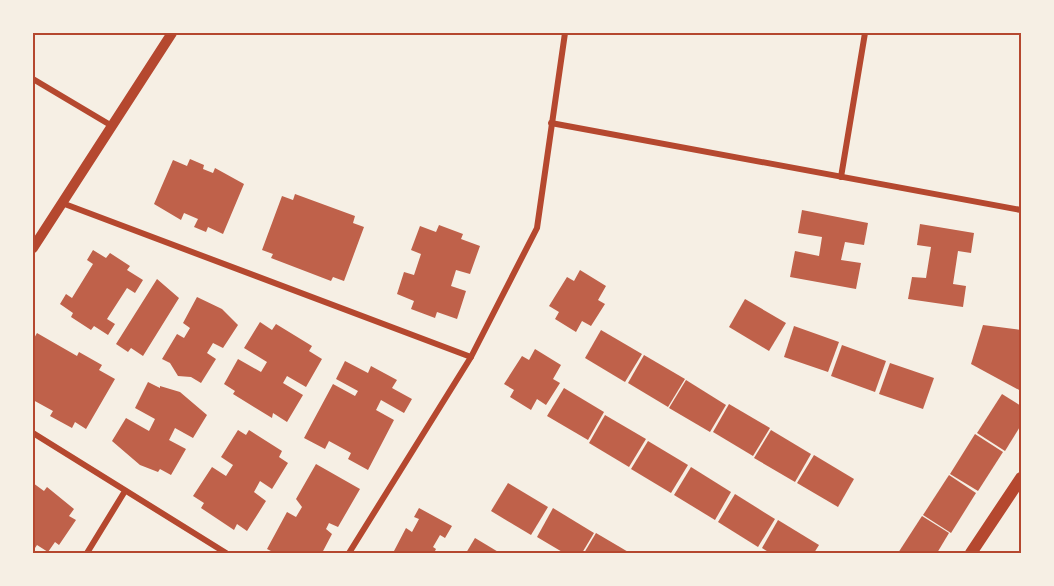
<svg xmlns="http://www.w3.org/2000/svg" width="1054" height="586" viewBox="0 0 1054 586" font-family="'Public Sans',sans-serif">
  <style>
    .building { fill: #bf614a }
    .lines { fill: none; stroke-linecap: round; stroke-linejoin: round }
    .minor { stroke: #b5482f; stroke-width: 6 }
    .tertiary { stroke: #b5482f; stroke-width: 10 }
    .secondary { stroke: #b5482f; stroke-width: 12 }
    .neatline { fill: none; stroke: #b5482f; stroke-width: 2 }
  </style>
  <rect width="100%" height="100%" fill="#f6efe4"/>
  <!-- building -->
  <g class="building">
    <polygon points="190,159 204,165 203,169 213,173 215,168 244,184 223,234 208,227 206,232 194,227 198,219 184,213 181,220 154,204 173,160 187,166"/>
    <polygon points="295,194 355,216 353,223 364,227 344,281 333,277 331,281 271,258 273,254 262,250 282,196 293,200"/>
    <polygon points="802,210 868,223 864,245 845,242 841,260 861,263 856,289 790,277 795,251 819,256 822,237 798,233"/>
    <polygon points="920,224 974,233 971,253 958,251 953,284 966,286 963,307 908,299 912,277 926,278 931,247 917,245"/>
    <polygon points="439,225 463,234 461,239 480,246 470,274 456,270 451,286 466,291 457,319 437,312 435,318 411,309 414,301 397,294 404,272 414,275 421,254 411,250 420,226 436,232"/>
    <polygon points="93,250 106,258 110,253 130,266 127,270 143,280 135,293 127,288 107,319 115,324 108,335 94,326 91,330 71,317 73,313 60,304 66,294 72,298 93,264 87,260"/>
    <polygon points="580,270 606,286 598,300 605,304 591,326 582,321 576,332 555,319 559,312 549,306 567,277 574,281"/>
    <polygon points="157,279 179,298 143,356 131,348 128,352 116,344"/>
    <polygon points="197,297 222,309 238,325 223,348 213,343 207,353 216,359 201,383 191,377 178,376 170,363 162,359 177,334 184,338 190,328 183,323"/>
    <polygon points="745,299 786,323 769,351 729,327"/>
    <polygon points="260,322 272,330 276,324 312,346 309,351 322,359 306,387 287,376 283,383 303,395 287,422 273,413 272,418 233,394 235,391 224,384 238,359 261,372 267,362 244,348"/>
    <polygon points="983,325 1021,330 1021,391 971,364"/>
    <polygon points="794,326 839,342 828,372 784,357"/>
    <polygon points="601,330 642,354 625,382 585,358"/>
    <polygon points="37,333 77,356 79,352 102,365 99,370 115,379 86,429 75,422 72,428 50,416 53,411 33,400 33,340"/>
    <polygon points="842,345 886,361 875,392 831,376"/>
    <polygon points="535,349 561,365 553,379 560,383 546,405 537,399 531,410 510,397 514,390 504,384 522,356 529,360"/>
    <polygon points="644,355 685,379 668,407 628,383"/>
    <polygon points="345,361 368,373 371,366 397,380 392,388 412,399 404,413 381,400 376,410 394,420 368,470 348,459 351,453 329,441 325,449 304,438 333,384 355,396 358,391 336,379"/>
    <polygon points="890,363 934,378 923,409 879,394"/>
    <polygon points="686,380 726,405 710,432 669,408"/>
    <polygon points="148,382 160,388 160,386 180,392 207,415 193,438 175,428 169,440 186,449 171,475 160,469 158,472 140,465 112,441 126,418 149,431 155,419 135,408"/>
    <polygon points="564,388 604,412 588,440 547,416"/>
    <polygon points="1002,394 1021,406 1021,425 1005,451 977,433"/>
    <polygon points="729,404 770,428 753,456 713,432"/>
    <polygon points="605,415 646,439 629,467 589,443"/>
    <polygon points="238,430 246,435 249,430 282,451 279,457 288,463 272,489 260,481 254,492 266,501 247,531 237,524 234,530 201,508 204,503 193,496 212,467 226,476 233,465 221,457"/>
    <polygon points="771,430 811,454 795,482 754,458"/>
    <polygon points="975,434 1003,452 978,491 950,474"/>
    <polygon points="648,441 688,465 671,493 631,469"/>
    <polygon points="814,455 854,479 838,507 797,483"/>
    <polygon points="316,464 360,489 338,527 329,523 326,529 332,534 322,553 275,553 267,549 287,512 296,517 302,507 296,499"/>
    <polygon points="691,467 731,492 715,520 674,495"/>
    <polygon points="949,475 976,493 951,533 923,515"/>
    <polygon points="33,483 44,491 47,487 74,509 69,516 76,520 59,545 55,542 48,552 37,545 33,551"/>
    <polygon points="508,483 548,507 531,535 491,511"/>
    <polygon points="735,494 775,519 758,547 718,522"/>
    <polygon points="419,508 452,526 445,538 440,535 433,547 436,549 434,553 397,553 394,551 406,528 412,532 419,519 414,517"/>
    <polygon points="553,508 594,533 582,553 564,553 537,537"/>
    <polygon points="922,516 949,533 937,553 898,553"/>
    <polygon points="778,520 819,545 814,553 770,553 762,548"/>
    <polygon points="596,533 630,553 584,553"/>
    <polygon points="475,538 500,553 466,553"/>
  </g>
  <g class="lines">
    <!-- minor -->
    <g class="minor">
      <polyline points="33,79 112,126"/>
      <polyline points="551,123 1021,210"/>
      <polyline points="841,177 865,33"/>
      <polyline points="62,203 471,357"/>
      <polyline points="33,433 226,553"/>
      <polyline points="87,553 125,491"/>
      <polyline points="349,553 471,357 537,228 565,33"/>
    </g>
    <!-- tertiary -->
    <polyline class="tertiary" points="33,248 172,33"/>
    <!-- secondary -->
    <polyline class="secondary" points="971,553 1021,478"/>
  </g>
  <!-- border -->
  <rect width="1054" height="586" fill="none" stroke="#f6efe4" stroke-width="69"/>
  <rect x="34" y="34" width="986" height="518" class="neatline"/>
</svg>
